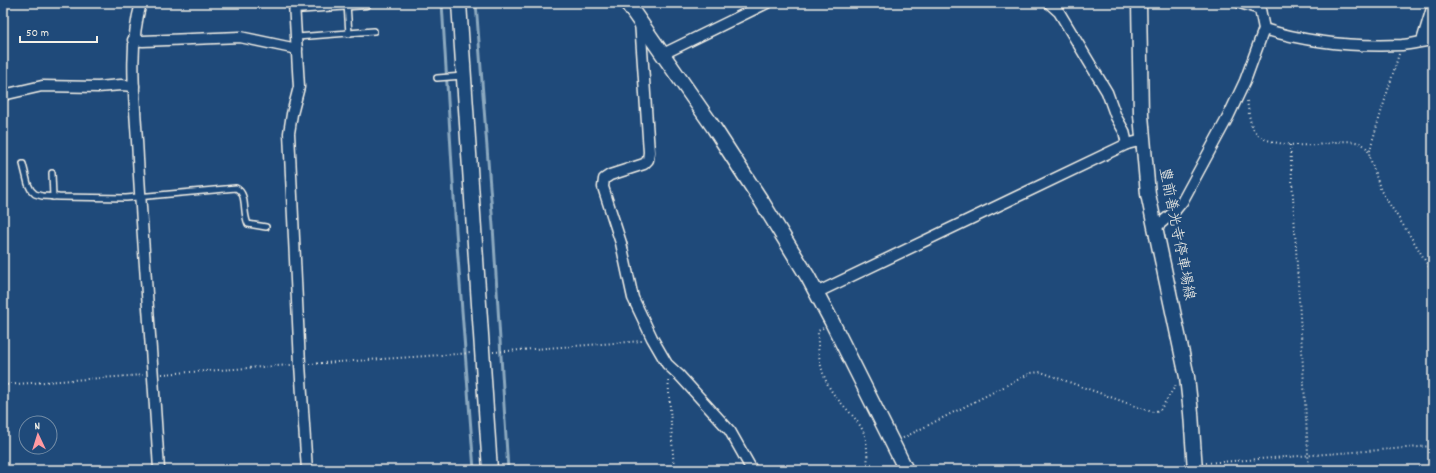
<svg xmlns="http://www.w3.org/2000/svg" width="1436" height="473" viewBox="0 0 1436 473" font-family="Dekko,'Klee One',sans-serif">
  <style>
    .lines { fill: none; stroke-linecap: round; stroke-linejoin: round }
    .stream { stroke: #8ca9bf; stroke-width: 3 }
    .lane-casing { stroke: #f4f1e8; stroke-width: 8 }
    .street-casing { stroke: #f4f1e8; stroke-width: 13 }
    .secondary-casing { stroke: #f4f1e8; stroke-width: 17 }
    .path { stroke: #f4f1e8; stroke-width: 2; stroke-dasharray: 1 3; stroke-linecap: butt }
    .lane { stroke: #1f4a7a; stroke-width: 5 }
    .street { stroke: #1f4a7a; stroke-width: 10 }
    .secondary { stroke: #1f4a7a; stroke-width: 14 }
    .labels { text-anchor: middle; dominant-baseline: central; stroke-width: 3.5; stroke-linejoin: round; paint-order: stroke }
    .street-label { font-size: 15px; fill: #f4f1e8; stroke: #1f4a7a }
  </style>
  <rect width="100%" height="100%" fill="#1f4a7a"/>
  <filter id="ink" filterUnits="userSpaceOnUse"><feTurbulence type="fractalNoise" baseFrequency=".025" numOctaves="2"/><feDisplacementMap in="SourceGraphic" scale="8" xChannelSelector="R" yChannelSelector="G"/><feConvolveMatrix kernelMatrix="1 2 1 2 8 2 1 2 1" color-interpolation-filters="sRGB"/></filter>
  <g filter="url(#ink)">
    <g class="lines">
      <!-- stream -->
      <g class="stream">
        <polyline points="442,3 456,231 474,470"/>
        <polyline points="476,3 493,226 508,470"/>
      </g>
      <defs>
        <g id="lane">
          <polyline points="347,4 349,34"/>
          <polyline points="297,37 374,31"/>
          <polyline points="437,78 463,76"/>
          <path d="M23,164L28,184L31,190L35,194L42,196L59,197L126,198L236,188C248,194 242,211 248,224L266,227"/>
          <polyline points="52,173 53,197"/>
        </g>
        <g id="street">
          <path d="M141,3C127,51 136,110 138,159C144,263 153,366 159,470"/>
          <polyline points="294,3 299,87 292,114 289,133 300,364 307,470"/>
          <polyline points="1049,3 1059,12 1107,92 1116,117 1124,131 1127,144"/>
          <polyline points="1240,3 1260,9"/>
          <polyline points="295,8 366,3"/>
          <polyline points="640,21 649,152 648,160 644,164 610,175 604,179 603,187 621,243 633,298 652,338 667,364 680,376 730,431 752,470"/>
          <path d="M1264,29C1309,43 1356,47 1402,45C1413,44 1423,41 1433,40"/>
          <polyline points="133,40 143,41 240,37 297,49"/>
          <polyline points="1422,41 1433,5"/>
          <polyline points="663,54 767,3"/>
          <polyline points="3,95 42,86 98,87 121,85 134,86"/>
          <polyline points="1154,229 1174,212 1182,202 1228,117 1245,81 1264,29 1260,9 1260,3"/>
          <polyline points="816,293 1127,144 1143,140"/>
        </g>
        <g id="secondary">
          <polyline points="459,3 490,470"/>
          <polyline points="627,3 714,128 762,202 808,277 832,322 906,470"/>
          <polyline points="1139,3 1141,115 1148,194 1187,377 1191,413 1195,470"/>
        </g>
      </defs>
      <!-- lane casing -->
      <use href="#lane" class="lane-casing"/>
      <!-- street casing -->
      <use href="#street" class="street-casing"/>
      <!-- secondary casing -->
      <use href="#secondary" class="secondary-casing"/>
      <!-- path -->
      <g class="path">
        <polyline points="1399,54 1372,142 1369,155 1381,191 1416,245 1433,274"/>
        <path d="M1247,101C1249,111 1249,125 1256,133C1266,145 1301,146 1316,145C1329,144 1365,133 1369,154"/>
        <polyline points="1290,145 1309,470"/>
        <path d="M823,328L818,331C817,354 821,378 835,396C844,407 858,419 864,433C868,444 867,458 868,470"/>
        <polyline points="493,352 642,341"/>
        <polyline points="309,364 471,353"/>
        <polyline points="162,374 291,365"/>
        <polyline points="668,377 674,470"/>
        <polyline points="3,385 143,375"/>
        <polyline points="903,438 1031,373 1041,372 1152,412 1160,410 1176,385"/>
        <polyline points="1206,463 1433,446"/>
      </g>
      <!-- lane -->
      <use href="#lane" class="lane"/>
      <!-- street -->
      <use href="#street" class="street"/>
      <!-- secondary -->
      <use href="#secondary" class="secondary"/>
    </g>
  </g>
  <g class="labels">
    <!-- street labels -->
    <g class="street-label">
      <text transform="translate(1176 234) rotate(79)">豊前善光寺停車場線</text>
    </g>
  </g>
  <!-- margin -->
  <rect width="1436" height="473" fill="none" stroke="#1f4a7a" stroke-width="16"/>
  <rect x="8" y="8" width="1420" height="457" fill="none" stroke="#f4f1e8" stroke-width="1.5" filter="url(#ink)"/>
  <!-- north arrow -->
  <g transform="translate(38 435) rotate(356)"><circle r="19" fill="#1f4a7a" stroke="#748da6"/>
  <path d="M0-3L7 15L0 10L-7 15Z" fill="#ff9aa2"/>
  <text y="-6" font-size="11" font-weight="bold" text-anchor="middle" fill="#f4f1e8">N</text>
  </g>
  <!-- scale -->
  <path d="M20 36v6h77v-6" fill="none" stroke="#f4f1e8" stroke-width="2"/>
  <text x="26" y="36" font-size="12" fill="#f4f1e8" stroke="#1f4a7a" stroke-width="3" paint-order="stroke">50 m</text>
</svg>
